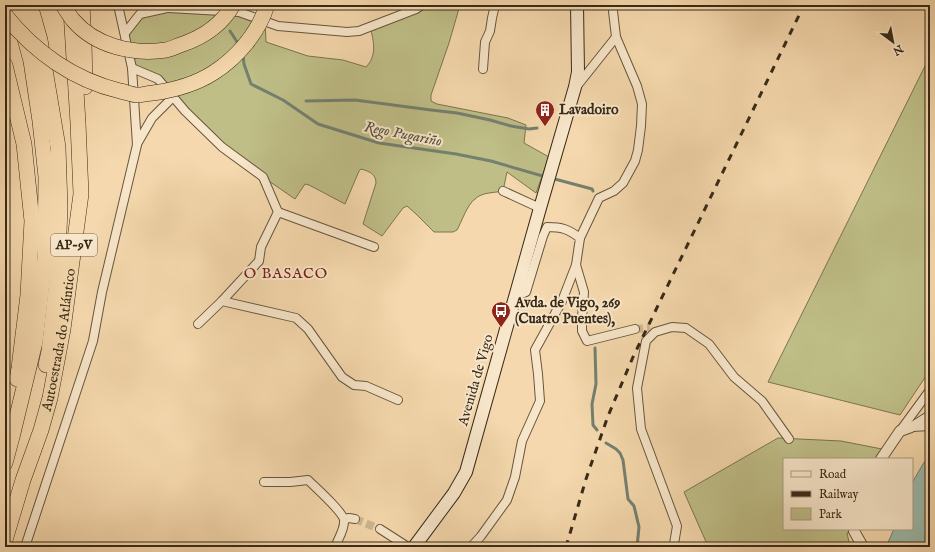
<svg xmlns="http://www.w3.org/2000/svg" width="935" height="552" viewBox="0 0 935 552" font-family="'IM FELL English',serif">
  <style>
    .green { fill: #bfbe87; stroke: #7b7450 }
    .water { fill: #9cbaaa; stroke: #748070 }
    .lines { fill: none; stroke-linecap: round; stroke-linejoin: round }
    .stream { stroke: #748070; stroke-width: 3 }
    .minor-tunnel { stroke: #cfb58f; stroke-width: 8; stroke-dasharray: 8 4; stroke-linecap: butt }
    .minor-casing { stroke: #66563d; stroke-width: 10 }
    .tertiary-casing { stroke: #66563d; stroke-width: 12 }
    .secondary-casing { stroke: #372a18; stroke-width: 14 }
    .motorway-casing { stroke: #372a18; stroke-width: 16 }
    .minor { stroke: #f8e6ca; stroke-width: 8 }
    .tertiary { stroke: #f8e6ca; stroke-width: 10 }
    .secondary { stroke: #f8e6ca; stroke-width: 12 }
    .motorway { stroke: #f5d8ad; stroke-width: 15 }
    .rail { stroke: #372a18; stroke-width: 3; stroke-dasharray: 7 7; stroke-linecap: butt }
    .motorway-bridge-casing { stroke: #372a18; stroke-width: 16; stroke-linecap: butt }
    .motorway-bridge { stroke: #f5d8ad; stroke-width: 15 }
    .labels { text-anchor: middle; dominant-baseline: central; stroke-width: 4; stroke-linejoin: round; paint-order: stroke }
    .shield { fill: #f8e6ca; stroke: #71624d; stroke-width: 1 }
    .shield-label { font-size: 13px; font-weight: bold; fill: #372a18 }
    .poi-label { font-size: 14px; font-weight: bold; fill: #372a18; stroke: #f8e6ca; text-anchor: start }
    .street-label { font-size: 14px; fill: #372a18; stroke: #f8e6ca }
    .water-label { font-size: 15px; font-style: italic; fill: #504e3c; stroke: #f8e6ca }
    .neighbourhood-label { font-size: 15px; letter-spacing: 1px; fill: #7a1f14; stroke: #f8e6ca }
  </style>
  <rect width="100%" height="100%" fill="#f5d8ad"/>
  <filter id="stains"><feTurbulence type="fractalNoise" baseFrequency=".005" numOctaves="4"/><feColorMatrix values="0 0 0 0 .2 0 0 0 0 .09 0 0 0 0 .02 0 0 0 .5 -.17"/></filter>
  <radialGradient id="worn" r=".72"><stop offset=".6" stop-color="#630" stop-opacity="0"/><stop offset="1" stop-color="#630" stop-opacity=".3"/></radialGradient>
  <!-- green -->
  <g class="green">
    <path d="M421,5H460L449,43L431,95V101L437,104L508,118L526,125L524,143L549,157L536,193L507,172L503,191C494,193 482,192 475,199C467,205 462,221 457,230L453,232H434L416,214L407,206L403,208L382,236L363,224L376,183C376,174 369,171 361,169L359,171L345,204L309,185L305,184L295,199L263,177L222,147L158,79L132,68L125,33L140,14L169,8L239,12L265,21L266,42L308,56L343,60L366,67C377,56 374,41 370,27Z"/>
    <polygon points="930,56 930,370 900,415 768,382"/>
    <polygon points="778,438 841,441 882,449 876,459 784,459 784,529 850,529 850,532 847,533 849,542 851,547 709,547 707,544 684,492"/>
  </g>
  <!-- water -->
  <polygon class="water" points="930,455 930,547 886,547 894,529 912,529 912,483 923,464"/>
  <g class="lines">
    <!-- stream -->
    <g class="stream">
      <polyline points="230,31 239,45"/>
      <polyline points="243,55 244,64 251,84 283,100 318,124 379,143 456,154 491,161 546,177"/>
      <polyline points="306,101 355,100 431,110 457,113 490,120 511,126 529,129 537,128"/>
      <polyline points="551,178 592,189 593,191"/>
      <polyline points="595,348 596,384 592,404 593,425 597,430"/>
      <polyline points="606,443 616,449 620,453 623,460 628,499 634,506 639,527 637,547"/>
    </g>
    <!-- minor-tunnel -->
    <g class="minor-tunnel">
      <polyline points="635,329 650,328"/>
      <polyline points="355,519 380,529"/>
    </g>
    <defs>
      <g id="minor">
        <polyline points="159,5 169,8 239,12 278,26 347,32 359,31 416,9 422,5"/>
        <polyline points="125,33 140,14 167,8"/>
        <polyline points="132,68 158,79 185,111 222,147 263,177 278,212 261,247 259,261 222,301 198,324"/>
        <polyline points="483,69 485,42 490,31 492,18 495,5"/>
        <polyline points="577,86 616,37 613,11 614,5"/>
        <polyline points="137,144 152,118 173,97"/>
        <polyline points="503,191 540,208"/>
        <polyline points="278,212 374,247"/>
        <polyline points="580,238 599,198 614,191 623,183 635,161 638,150 641,126 642,104 637,86 616,37"/>
        <path d="M516,296L526,292L543,236L547,227C562,227 568,229 580,238L576,265L584,292L582,318V331L587,341L635,329"/>
        <polyline points="222,301 296,318 308,329 342,377 354,385 366,386 398,400"/>
        <polyline points="911,427 930,415"/>
        <polyline points="912,427 930,426"/>
        <polyline points="900,431 930,390"/>
        <path d="M264,482H290L308,480C315,487 343,512 344,520C345,529 338,539 335,547"/>
        <polyline points="344,519 349,518 355,519"/>
        <polyline points="380,529 408,547"/>
        <polyline points="25,547 93,341 102,292 137,145 132,68 118,5"/>
        <polyline points="471,547 481,536 507,500 515,477 522,441 540,401 538,374 535,350 562,301 576,265"/>
        <polyline points="674,547 674,544 677,526 641,429 637,388 646,341 655,332 672,327 686,328 709,344 734,377 762,401 789,439"/>
      </g>
      <g id="tertiary">
        <polyline points="881,459 900,431 911,427"/>
        <polyline points="854,529 854,531 863,547"/>
      </g>
      <polyline id="secondary" points="414,547 454,493 466,472 540,208 575,87 578,72 577,5"/>
      <g id="motorway">
        <polyline points="30,5 40,40 58,147 60,208 57,280 49,351 46,365"/>
        <polyline points="82,5 84,42 85,87"/>
        <polyline points="5,65 24,144 32,221 28,295 19,368 17,379"/>
        <polyline points="5,463 12,437 35,342 45,258 46,177 40,121 31,61 16,5"/>
        <path id="s1" d="M5,540L23,480L41,430L50,398L63,329L81,194L78,123L71,10"/>
      </g>
    </defs>
    <!-- minor casing -->
    <use href="#minor" class="minor-casing"/>
    <!-- tertiary casing -->
    <use href="#tertiary" class="tertiary-casing"/>
    <!-- secondary casing -->
    <use href="#secondary" class="secondary-casing"/>
    <!-- motorway casing -->
    <use href="#motorway" class="motorway-casing"/>
    <!-- minor -->
    <use href="#minor" class="minor"/>
    <!-- tertiary -->
    <use href="#tertiary" class="tertiary"/>
    <!-- secondary -->
    <use href="#secondary" class="secondary"/>
    <!-- motorway -->
    <use href="#motorway" class="motorway"/>
    <!-- rail -->
    <polyline class="rail" points="566,547 586,479 608,416 633,357 804,5"/>
    <defs>
      <g id="motorway-bridge">
        <path d="M63,5C66,10 69,15 73,20C95,46 133,55 166,50C171,49 177,46 183,44C203,37 222,24 233,5"/>
        <path d="M5,15C34,52 74,80 120,91C126,92 132,95 138,95C143,95 148,93 153,93C175,90 194,85 213,73C237,58 259,32 267,5"/>
      </g>
    </defs>
    <!-- motorway-bridge casing -->
    <use href="#motorway-bridge" class="motorway-bridge-casing"/>
    <!-- motorway-bridge -->
    <use href="#motorway-bridge" class="motorway-bridge"/>
  </g>
  <!-- icons -->
  <defs>
    <symbol id="building-pin" viewBox="-11 -11 22 30"><path d="M0 17L-7.5 6A9.5 9.5 0 1 1 7.5 6Z" fill="#8f2418" stroke="#f8e6ca"/><path d="M-4-6H4V6H1V3H-1V6H-4ZM-2.5-4.3h1.7v1.8h-1.7ZM.8-4.3h1.7v1.8H.8ZM-2.5-1h1.7V.8h-1.7ZM.8-1h1.7V.8H.8Z" fill="#fff"/></symbol>
    <symbol id="bus-pin" viewBox="-11 -11 22 30"><path d="M0 17L-7.5 6A9.5 9.5 0 1 1 7.5 6Z" fill="#8f2418" stroke="#f8e6ca"/><path d="M-5-6H5V4H4V6H2V4H-2V6H-4V4H-5ZM-3.5-4V0h7V-4ZM-3.5 1.2v1.5H-2V1.2ZM2 1.2v1.5H3.5V1.2Z" fill="#fff"/></symbol>
  </defs>
  <g fill-rule="evenodd">
    <use href="#building-pin" x="534" y="99" width="22" height="30"/>
    <use href="#bus-pin" x="490" y="300" width="22" height="30"/>
  </g>
  <g class="labels">
    <!-- shield labels -->
    <rect class="shield" x="51" y="234" width="46" height="22" rx="3"/>
    <g class="shield-label">
      <text x="74" y="245">AP-9V</text>
    </g>
    <!-- poi labels -->
    <g class="poi-label">
      <text x="559" y="110">Lavadoiro</text>
      <text x="515" y="303">Avda. de Vigo, 269<tspan x="515" dy="16">(Cuatro Puentes),</tspan></text>
    </g>
    <!-- street labels -->
    <g class="street-label">
      <text stroke="none"><textPath href="#s1" startOffset="208">Autoestrada do Atlántico</textPath></text>
      <text transform="translate(476 380) rotate(-74)">Avenida de Vigo</text>
    </g>
    <!-- water labels -->
    <g class="water-label">
      <text transform="translate(403 134) rotate(11)">Rego Pugariño</text>
    </g>
    <!-- neighbourhood labels -->
    <g class="neighbourhood-label">
      <text x="286" y="273">O BASACO</text>
    </g>
  </g>
  <!-- margin -->
  <rect width="935" height="552" fill="none" stroke="#f5d8ad" stroke-width="20"/>
  <rect x="6" y="6" width="923" height="540" fill="none" stroke="#372a18" stroke-width="2"/>
  <rect x="10" y="10" width="915" height="532" fill="none" stroke="#372a18"/>
  <!-- legend -->
  <rect x="783" y="458" width="130" height="72" fill="#f8e6ca" stroke="#ab9b83"/>
  <rect x="791" y="471" width="20" height="6" fill="#f8e6ca" stroke="#ab9b83"/>
  <text x="819" y="478" font-size="12" fill="#372a18">Road</text>
  <rect x="791" y="491" width="20" height="6" fill="#372a18" stroke="#ab9b83"/>
  <text x="819" y="498" font-size="12" fill="#372a18">Railway</text>
  <rect x="791" y="508" width="20" height="12" fill="#bfbe87" stroke="#ab9b83"/>
  <text x="819" y="518" font-size="12" fill="#372a18">Park</text>
  <!-- north arrow -->
  <g transform="translate(893 42) rotate(148)" stroke="#f8e6ca" stroke-width="3" paint-order="stroke">
  <path d="M0-3L7 15L0 10L-7 15Z" fill="#372a18"/>
  <text y="-6" font-size="11" font-weight="bold" text-anchor="middle" fill="#372a18">N</text>
  </g>
  <rect width="100%" height="100%" filter="url(#stains)"/>
  <rect width="100%" height="100%" fill="url(#worn)"/>
</svg>
